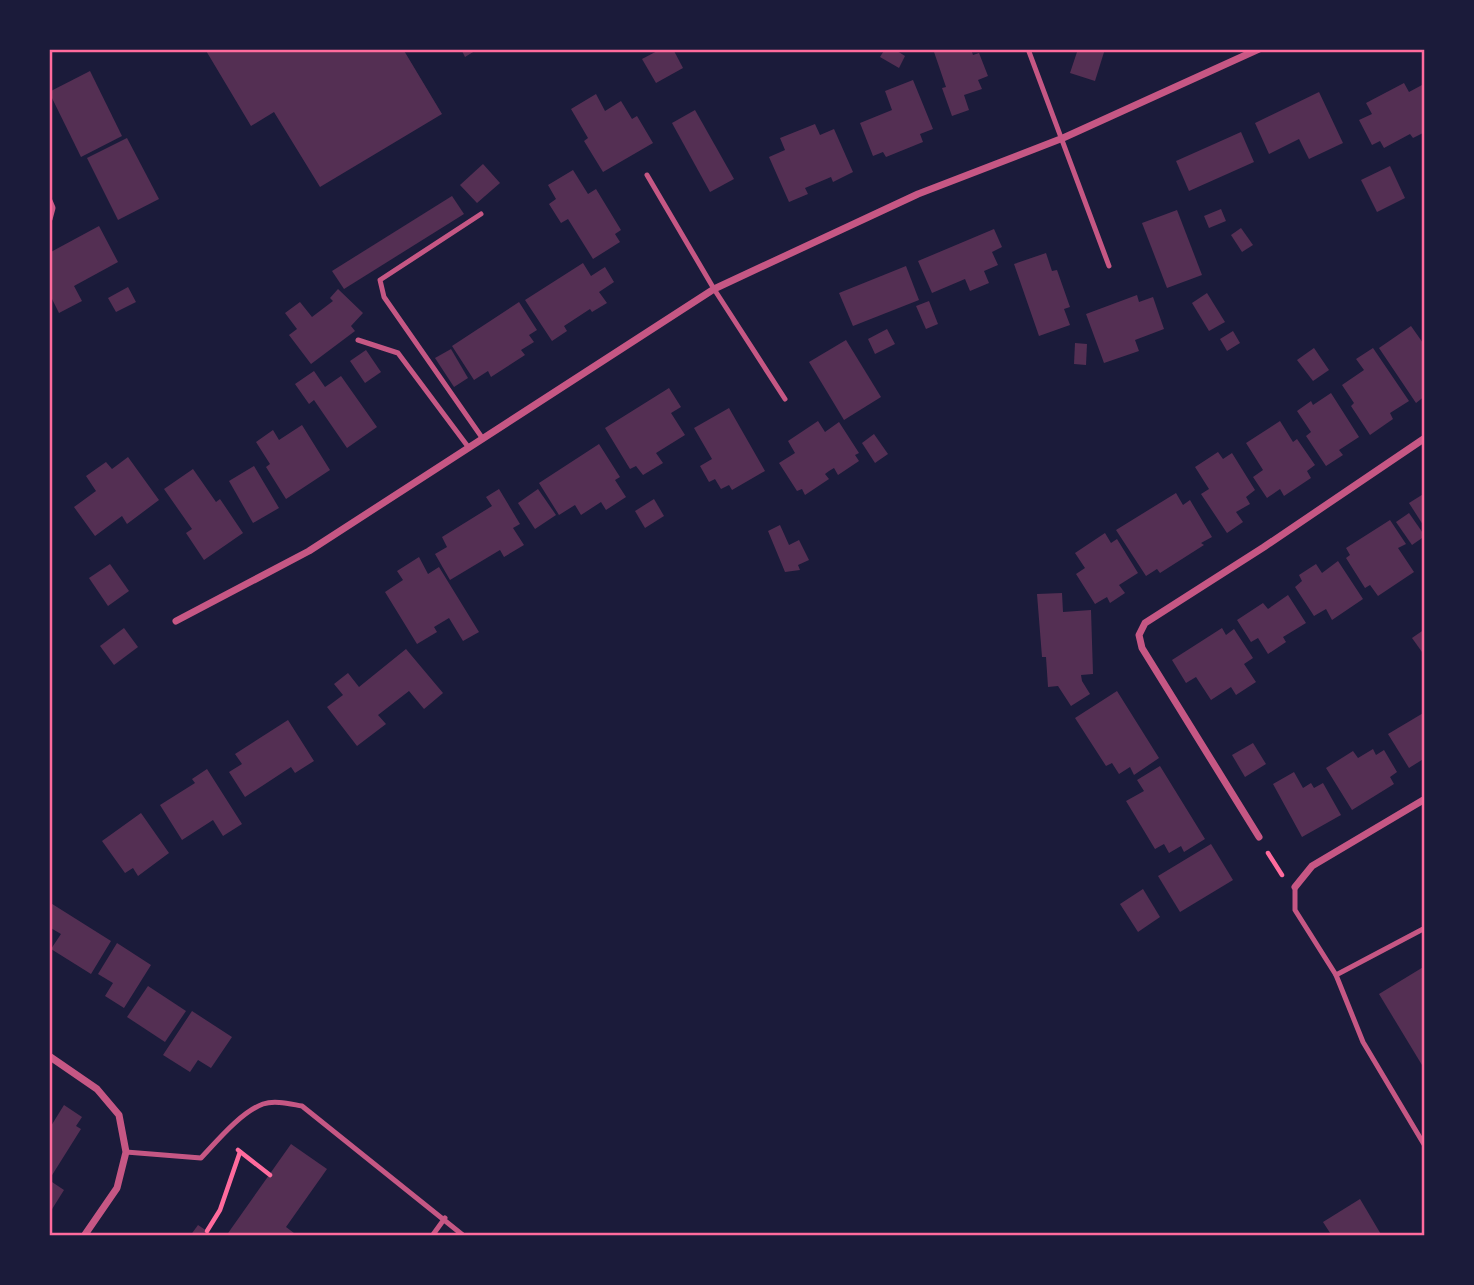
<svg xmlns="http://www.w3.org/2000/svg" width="1474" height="1285" viewBox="0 0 1474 1285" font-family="'DM Sans',sans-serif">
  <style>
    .building { fill: #542f53 }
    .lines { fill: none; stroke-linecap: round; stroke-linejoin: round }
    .path { stroke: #ff6b9d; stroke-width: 4.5 }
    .service { stroke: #c65784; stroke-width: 5 }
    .minor { stroke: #c65784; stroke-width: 7 }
    .neatline { fill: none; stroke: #ff6b9d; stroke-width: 2.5 }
  </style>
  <rect width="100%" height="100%" fill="#1b1b3a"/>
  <!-- building -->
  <g class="building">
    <polygon points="205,49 403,49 442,114 320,187 274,112 251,126"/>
    <polygon points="461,49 478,49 465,57"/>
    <polygon points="661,49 673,49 683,68 656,83 642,59"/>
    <polygon points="885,49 894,49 905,56 899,68 880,57"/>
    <polygon points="933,49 971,49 973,55 979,53 988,76 978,80 982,89 964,95 969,110 952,116 942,88 946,87"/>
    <polygon points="1078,49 1105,49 1095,81 1070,73"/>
    <polygon points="90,71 122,136 81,157 49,92"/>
    <polygon points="913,80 933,129 920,134 923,142 886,157 883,152 873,156 860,123 892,110 885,91"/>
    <polygon points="1404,83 1409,92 1422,85 1425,91 1425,132 1413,138 1410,134 1384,148 1380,141 1372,145 1359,120 1372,114 1366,103"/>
    <polygon points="1319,92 1343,143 1309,159 1299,139 1269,154 1255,123"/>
    <polygon points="596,94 605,111 621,101 632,119 637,116 653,143 603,172 584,141 588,138 571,109"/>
    <polygon points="695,110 734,179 710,192 672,123"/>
    <polygon points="815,124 820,135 834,129 853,172 833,182 831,177 805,188 808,194 789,202 769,157 785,150 780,138"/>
    <polygon points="1241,132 1254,162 1189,191 1176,161"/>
    <polygon points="127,138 159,199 118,220 87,158"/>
    <polygon points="483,164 500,183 477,203 460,185"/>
    <polygon points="1390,166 1405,198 1377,212 1361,180"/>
    <polygon points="573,170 588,194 596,189 621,230 615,234 620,242 593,259 568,219 561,223 549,204 556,199 548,185"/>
    <polygon points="452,196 464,214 344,289 332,271"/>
    <polygon points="1221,209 1226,221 1209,228 1204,216"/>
    <polygon points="1177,210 1202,275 1167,288 1142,223"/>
    <polygon points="99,226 118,262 74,286 82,301 59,313 49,293 49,253"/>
    <polygon points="1241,228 1253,245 1242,252 1231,235"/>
    <polygon points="994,229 1002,247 992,252 998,265 984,271 989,283 970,291 965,279 932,293 918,261"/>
    <polygon points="1046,253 1052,271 1057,270 1070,307 1064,309 1070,325 1039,336 1014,264"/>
    <polygon points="583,263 591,276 605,267 614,282 599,292 607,303 592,312 590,309 564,326 567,331 552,341 525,300"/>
    <polygon points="906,266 919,300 853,326 839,293"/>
    <polygon points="128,287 136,302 116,312 108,298"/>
    <polygon points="338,289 363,313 351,326 355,331 311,364 289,335 297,329 285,313 300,302 312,317 333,301 330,298"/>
    <polygon points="1207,293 1225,322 1209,331 1192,303"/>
    <polygon points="1137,295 1139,302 1153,297 1164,329 1135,340 1139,351 1104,363 1086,314"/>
    <polygon points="929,301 938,324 926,329 916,306"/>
    <polygon points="519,302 537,330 529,335 534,342 521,350 525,355 491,377 488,371 474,380 452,346"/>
    <polygon points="1411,326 1423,343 1425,342 1425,396 1416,403 1379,348"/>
    <polygon points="887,329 895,344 875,354 868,339"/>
    <polygon points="1233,331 1240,343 1227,351 1220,339"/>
    <polygon points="846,340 881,397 844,420 809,362"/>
    <polygon points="1075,343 1087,344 1086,365 1074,364"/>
    <polygon points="1314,348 1329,370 1313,381 1297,360"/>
    <polygon points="1373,348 1409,401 1390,413 1393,419 1370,435 1351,406 1354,403 1342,385 1364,370 1356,359"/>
    <polygon points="451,349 468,378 454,387 435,358"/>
    <polygon points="366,350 381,372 365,383 350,361"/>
    <polygon points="314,371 325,387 341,376 377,427 347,448 314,400 309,404 295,384"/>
    <polygon points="669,388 681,407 671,413 685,435 656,453 663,463 643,475 636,466 630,469 605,428"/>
    <polygon points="1331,393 1359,437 1339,450 1343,455 1326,466 1306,436 1311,432 1297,411 1311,401 1313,405"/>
    <polygon points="729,408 765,471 732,490 729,485 721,489 715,479 709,482 700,466 712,459 694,428"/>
    <polygon points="818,421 825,432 839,422 859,453 855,455 859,461 838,475 834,468 829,471 825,474 829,479 805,495 802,489 797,491 779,463 795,453 788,441"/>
    <polygon points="1280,421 1293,442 1297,439 1315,465 1307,471 1311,478 1284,496 1280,489 1267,498 1253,477 1263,470 1246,443"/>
    <polygon points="302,425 330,470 286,499 266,467 270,464 256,442 273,430 279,440"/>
    <polygon points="874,434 888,454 875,463 862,443"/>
    <polygon points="599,444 620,477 615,480 626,497 606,510 601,502 581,515 575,505 559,515 539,483"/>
    <polygon points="1218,452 1223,459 1232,453 1255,490 1246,497 1250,504 1236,512 1243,522 1227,533 1201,494 1209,489 1195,467"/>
    <polygon points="128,457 159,500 127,524 122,516 95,536 74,507 96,491 86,476 106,462 112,469"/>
    <polygon points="254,466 279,508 253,523 229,481"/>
    <polygon points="193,469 216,502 220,499 243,533 204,560 186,533 192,529 164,489"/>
    <polygon points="499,489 520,524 513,528 524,545 504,557 500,550 450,580 435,554 447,547 442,537 492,506 486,497"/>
    <polygon points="538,489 556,515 535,529 518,503"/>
    <polygon points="1176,493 1183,505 1190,500 1212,537 1201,543 1204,545 1160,573 1157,569 1146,576 1116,530"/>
    <polygon points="1425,493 1425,528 1409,503"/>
    <polygon points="654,499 664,516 645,528 635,511"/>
    <polygon points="1409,513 1425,536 1412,545 1396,522"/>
    <polygon points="1390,520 1406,544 1398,548 1414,572 1378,596 1370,585 1365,588 1346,558 1350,555 1346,548"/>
    <polygon points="780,525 789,545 799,540 809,560 798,565 800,570 785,572 768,531"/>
    <polygon points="1105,533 1111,543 1117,539 1138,573 1119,585 1125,593 1110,603 1107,597 1095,604 1076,574 1085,568 1075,553"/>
    <polygon points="419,557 428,574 439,567 479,632 463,641 449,618 434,627 437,632 417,644 385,592 403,580 397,571"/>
    <polygon points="1338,561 1363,599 1332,620 1326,609 1314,616 1295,587 1302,581 1299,575 1316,564 1322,573"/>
    <polygon points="110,564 129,591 108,606 89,578"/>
    <polygon points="1062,593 1063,612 1091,610 1093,674 1081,675 1082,681 1090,694 1071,706 1058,686 1048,687 1046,657 1042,657 1037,594"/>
    <polygon points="1288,595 1306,623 1283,637 1286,642 1268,654 1258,638 1251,642 1237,620 1263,603 1268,609"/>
    <polygon points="124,628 138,647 114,665 100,646"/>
    <polygon points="1222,628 1226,635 1234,629 1253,658 1244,664 1256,682 1236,695 1231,687 1211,700 1196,677 1186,683 1172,660"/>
    <polygon points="1425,629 1425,650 1422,652 1412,638"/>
    <polygon points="406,649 443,693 424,709 409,691 378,715 386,724 357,746 327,707 343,695 334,684 348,673 359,687"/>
    <polygon points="1117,691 1159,758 1134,775 1130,767 1119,774 1112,763 1106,766 1075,718"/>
    <polygon points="1425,712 1425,758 1409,768 1388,734"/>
    <polygon points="288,720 314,761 295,773 291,767 245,797 229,772 242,764 235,754"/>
    <polygon points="1253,743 1266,764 1245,777 1232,755"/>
    <polygon points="1373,749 1376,755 1384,750 1397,772 1390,777 1394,784 1352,810 1326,768 1353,751 1358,758"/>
    <polygon points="1160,766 1205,839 1184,852 1181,846 1169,853 1164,844 1155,849 1126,801 1144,791 1137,780"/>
    <polygon points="207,769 242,824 223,836 213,820 182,840 160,805 195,783 192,779"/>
    <polygon points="1294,772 1303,788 1311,783 1314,788 1323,783 1341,815 1302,837 1273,784"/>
    <polygon points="141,813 169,853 138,876 133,868 125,873 102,841"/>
    <polygon points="1211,844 1233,880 1180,912 1158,876"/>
    <polygon points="1143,889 1160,917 1138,932 1120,904"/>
    <polygon points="49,902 111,941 91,974 51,949 61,934 49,927"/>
    <polygon points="117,943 151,965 124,1008 105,996 113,983 98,974"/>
    <polygon points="1425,966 1425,1070 1379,994"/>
    <polygon points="148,986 186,1011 165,1042 127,1017"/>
    <polygon points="192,1011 232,1037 211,1068 198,1060 190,1072 163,1055"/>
    <polygon points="64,1105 82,1117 76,1126 81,1129 49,1180 64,1190 49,1214 49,1125 51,1126"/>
    <polygon points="291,1144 327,1169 286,1227 298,1236 226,1236"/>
    <polygon points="1360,1199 1382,1236 1332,1236 1323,1222"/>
    <polygon points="198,1225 207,1231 214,1236 190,1236"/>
  </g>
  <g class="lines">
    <!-- path -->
    <g class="path">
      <polyline points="1268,853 1282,875"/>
      <polyline points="238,1150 270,1175"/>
      <polyline points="207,1231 220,1210 240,1152"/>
    </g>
    <!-- service -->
    <g class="service">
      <polyline points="1028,49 1109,266"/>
      <polyline points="647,175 714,289 785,399"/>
      <polyline points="481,214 380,280 384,297 483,439"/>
      <polyline points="358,340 398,353 469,448"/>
      <polyline points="1295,887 1295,910 1336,975 1363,1042 1425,1146"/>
      <polyline points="1336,975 1425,928"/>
      <path d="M126,1152L201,1158C217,1141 241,1112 263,1104C275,1100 290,1104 302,1106L464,1236"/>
      <polyline points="432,1236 445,1218"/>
    </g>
    <!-- minor -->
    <g class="minor">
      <polyline points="49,201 52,208 49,219"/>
      <polyline points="176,621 309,551 714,289 918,194 1063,138 1259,49"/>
      <polyline points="1259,837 1142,648 1139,635 1145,623 1264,547 1425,438"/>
      <polyline points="1295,887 1312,866 1425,799"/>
      <polyline points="49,1056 97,1089 119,1115 126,1152 117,1188 84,1236"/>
    </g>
  </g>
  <!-- border -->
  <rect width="1474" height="1285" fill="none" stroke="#1b1b3a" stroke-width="102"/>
  <rect x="51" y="51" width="1372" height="1183" class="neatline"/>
</svg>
